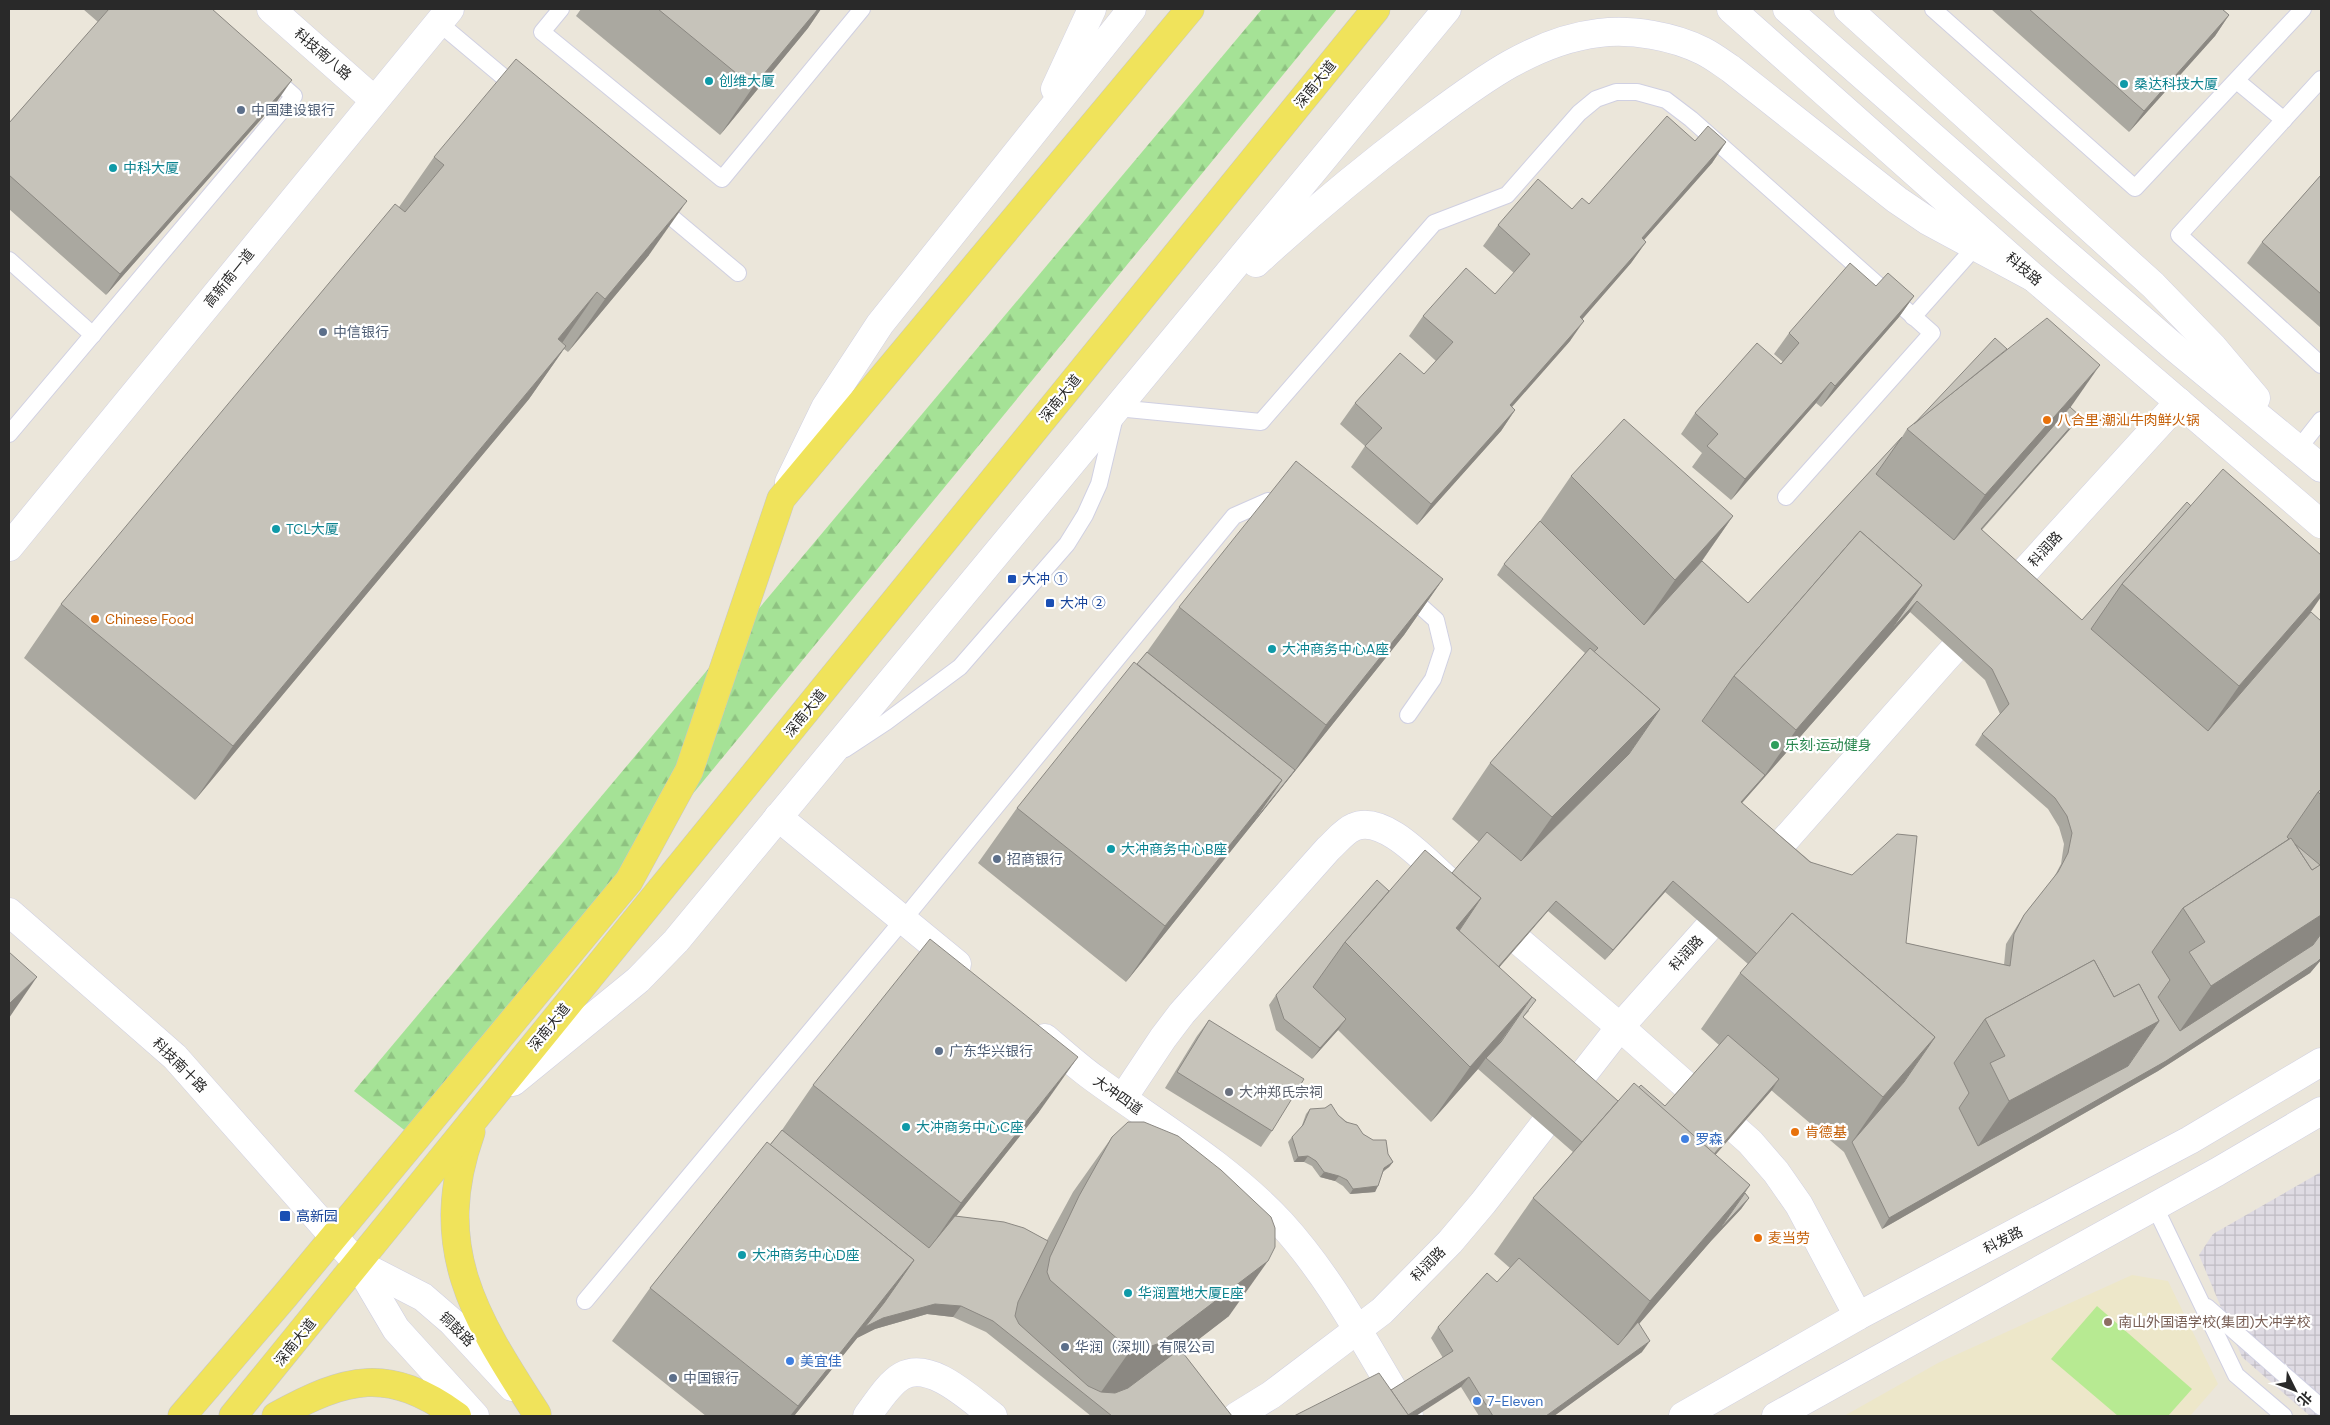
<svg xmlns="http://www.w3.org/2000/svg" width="2330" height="1425" viewBox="0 0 2330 1425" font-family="'DM Sans','Noto Sans SC',sans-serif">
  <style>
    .industrial { fill: url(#industrial-grid) }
    .education { fill: #ede7c9 }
    .forest { fill: url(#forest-firs) }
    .pitch { fill: #b7ea92 }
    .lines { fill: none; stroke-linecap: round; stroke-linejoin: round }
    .lane-casing { stroke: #d0d0e2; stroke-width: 18 }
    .street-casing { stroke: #d0d0e2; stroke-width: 29 }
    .secondary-casing { stroke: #d0d0e2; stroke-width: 29 }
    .primary-casing { stroke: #c7c7c7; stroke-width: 29 }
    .lane { stroke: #fff; stroke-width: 16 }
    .street { stroke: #fff; stroke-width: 28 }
    .secondary { stroke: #fff; stroke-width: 28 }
    .primary { stroke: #f0e35b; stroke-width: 28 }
    .wall { fill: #aaa8a0; fill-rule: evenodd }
    .shaded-wall { fill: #8b8882 }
    .building { fill: #c6c3ba; stroke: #8b8882; fill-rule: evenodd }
    .culture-dot { fill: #0f9aa8; stroke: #fff; stroke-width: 2 }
    .service-dot { fill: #5c6f8a; stroke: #fff; stroke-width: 2 }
    .food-dot { fill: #e8710a; stroke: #fff; stroke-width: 2 }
    .transit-dot { fill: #1a4fb4; stroke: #fff; stroke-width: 2 }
    .leisure-dot { fill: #2e9e5b; stroke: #fff; stroke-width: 2 }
    .worship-dot { fill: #6b7280; stroke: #fff; stroke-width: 2 }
    .shop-dot { fill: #3f7fe0; stroke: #fff; stroke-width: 2 }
    .education-dot { fill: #8d6e63; stroke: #fff; stroke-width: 2 }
    .labels { text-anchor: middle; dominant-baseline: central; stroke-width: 4.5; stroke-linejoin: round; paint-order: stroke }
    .street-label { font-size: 14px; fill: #292929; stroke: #fff }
    .culture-label { font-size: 14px; fill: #0d838f; stroke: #fff; text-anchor: start }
    .service-label { font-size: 14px; fill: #4e5e75; stroke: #fff; text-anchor: start }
    .food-label { font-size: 14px; fill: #c56008; stroke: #fff; text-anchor: start }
    .transit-label { font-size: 14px; fill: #164399; stroke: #fff; text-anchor: start }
    .leisure-label { font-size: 14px; fill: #27864d; stroke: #fff; text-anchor: start }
    .worship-label { font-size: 14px; fill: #5b616d; stroke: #fff; text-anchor: start }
    .shop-label { font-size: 14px; fill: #366cbe; stroke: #fff; text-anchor: start }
    .education-label { font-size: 14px; fill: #785e54; stroke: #fff; text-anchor: start }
  </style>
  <defs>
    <pattern id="industrial-grid" width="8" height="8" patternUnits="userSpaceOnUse" patternTransform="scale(1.25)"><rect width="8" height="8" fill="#dfdbe3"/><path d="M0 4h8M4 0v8" fill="none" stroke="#bfbcc3"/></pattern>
    <pattern id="forest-firs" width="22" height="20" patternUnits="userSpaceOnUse" patternTransform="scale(1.25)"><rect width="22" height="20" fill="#a5e296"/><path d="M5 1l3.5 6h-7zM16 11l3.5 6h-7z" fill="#8ec281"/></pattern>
  </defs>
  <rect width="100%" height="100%" fill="#ebe6da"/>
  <!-- industrial -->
  <polygon class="industrial" points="2321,1172 2321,1416 2310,1416 2242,1357 2199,1255 2213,1234"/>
  <!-- education -->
  <polygon class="education" points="2132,1275 2168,1281 2218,1384 2190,1416 1844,1416 1938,1363"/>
  <!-- forest -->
  <polygon class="forest" points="1262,9 1337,9 412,1136 354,1091"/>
  <!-- pitch -->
  <polygon class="pitch" points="2097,1306 2192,1389 2168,1416 2118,1416 2051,1359"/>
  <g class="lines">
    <defs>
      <g id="lane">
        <polyline points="561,9 542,32 722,179 862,9"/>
        <polyline points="1933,9 2135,188 2303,9"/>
        <polyline points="439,23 519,90"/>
        <polyline points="2321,79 2179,235 2321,365"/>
        <polyline points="2237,81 2284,120"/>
        <polyline points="657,205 738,273"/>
        <polyline points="9,260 93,335"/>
        <polyline points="1913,317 1975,247"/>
        <polyline points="9,434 294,96 270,75"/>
        <polyline points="2299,448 2321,420"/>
        <polyline points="1407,594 1436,620 1443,649 1433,679 1408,715"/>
        <polyline points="845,749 886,722 960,667 1067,544 1085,515 1099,484 1117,408 1261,422 1434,223 1507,195 1579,113 1596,99 1616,92 1637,92 1666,100 1691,119 1932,333 1786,497"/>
        <polyline points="2154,1205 2236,1375 2284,1416"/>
        <polyline points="585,1301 903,920 1234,516 1268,501 1283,505"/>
        <polyline points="2207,1307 2321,1407"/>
      </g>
      <g id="street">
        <polyline points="1493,919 1620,1027 1750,1142 1776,1172 1799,1205 1858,1316"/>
        <path d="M1123,1098L1163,1038L1182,1013L1328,849C1336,842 1344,831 1354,827C1384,814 1426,862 1447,880"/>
        <path d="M867,1416C877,1403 888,1384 902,1376C931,1360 971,1400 993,1416"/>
      </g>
      <g id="secondary">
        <polyline points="271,9 374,100"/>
        <polyline points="1731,9 2034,278 2321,524"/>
        <polyline points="1787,9 2063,251 2174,347 2321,468"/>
        <polyline points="1848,9 2153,285 2213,347 2256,398"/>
        <polyline points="1055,89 1092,9"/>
        <path d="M1256,263C1308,215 1362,170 1419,127C1473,87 1530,41 1599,33C1632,29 1673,36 1703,51C1713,56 1722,63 1731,69L1897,200L1928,221L2034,278"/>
        <polyline points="789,482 825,408 880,324 1132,9"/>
        <polyline points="9,547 450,9"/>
        <polyline points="778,817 957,964"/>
        <polyline points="1761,867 1944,660 2179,402"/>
        <polyline points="9,912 175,1057 357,1263 396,1329 475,1416"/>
        <path d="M1045,1038C1062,1052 1078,1067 1095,1079C1158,1125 1228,1166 1281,1223C1334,1281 1368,1350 1409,1416"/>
        <polyline points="513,1082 638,980 676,941 1447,9"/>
        <polyline points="357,1263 423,1297 452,1322 512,1387"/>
        <polyline points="1237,1416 1271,1395 1382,1311 1450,1242 1483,1203 1620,1027 1733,900"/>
        <polyline points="1683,1416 1858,1316 2190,1140 2321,1062"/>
        <polyline points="1776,1416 2217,1172 2321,1111"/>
      </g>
      <g id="primary">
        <path d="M471,1132C429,1249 476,1319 537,1414"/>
        <polyline points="182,1416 284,1297 629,881 689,771 781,499 1190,9"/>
        <polyline points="233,1416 1376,9"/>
        <path d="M276,1416C347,1377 388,1366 457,1416"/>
      </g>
    </defs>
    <!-- lane casing -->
    <use href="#lane" class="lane-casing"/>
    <!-- street casing -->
    <use href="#street" class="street-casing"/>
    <!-- secondary casing -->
    <use href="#secondary" class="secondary-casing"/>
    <!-- primary casing -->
    <use href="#primary" class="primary-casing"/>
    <!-- lane -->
    <use href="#lane" class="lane"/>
    <!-- street -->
    <use href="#street" class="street"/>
    <!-- secondary -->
    <use href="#secondary" class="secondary"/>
    <!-- primary -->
    <use href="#primary" class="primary"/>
  </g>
  <!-- wall -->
  <g class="wall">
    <polygon points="83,9 212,9 278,100 106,295 9,209 9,123 98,22"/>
    <polygon points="581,9 821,9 808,28 720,135 576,16"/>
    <polygon points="1991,9 2222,9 2229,15 2215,36 2129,132"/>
    <polygon points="1695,141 1726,142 1712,163 1644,240 1646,242 1631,263 1582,319 1570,341 1512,407 1515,410 1501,431 1417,525 1351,467 1365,446 1340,424 1355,403 1424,374 1436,361 1409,336 1423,316 1495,294 1514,273 1483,246 1498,225 1572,209 1589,204"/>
    <polygon points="434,157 649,255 568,352 564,349 529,399 195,800 24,658 61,604 399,207"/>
    <polygon points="2321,175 2321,328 2247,263 2262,242"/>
    <polygon points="1876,286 1914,296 1899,317 1821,407 1816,403 1731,500 1692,467 1702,453 1681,434 1695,413 1781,364 1783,362 1774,354 1789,333"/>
    <path d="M2070,407L2080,416L2072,427L1982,530L2082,620L2187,502L2321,621V960L2310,973L2158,1071L1882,1229L1844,1152L1771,1090L1715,1155L1750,1185L1745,1193L1749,1198L1741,1209L1711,1241L1639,1324L1642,1352L1554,1416H1479L1461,1387L1391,1390L1443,1358L1431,1338L1438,1327L1497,1282L1510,1268L1494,1254L1533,1198L1573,1152L1478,1069L1431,1122L1338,1030L1312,1059L1276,1030L1269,1005L1276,995L1389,891L1452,873L1479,842L1452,819L1490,763L1585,653L1497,575L1504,564L1540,521L1571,476L1733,516L1702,561L1748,603L1902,437L1907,429ZM1910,612L1985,680L2000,714L1982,734L1975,745L2048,809L2059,827L2064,844L2061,864L2053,879L2024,915L2017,926L2006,944L2004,965L1906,943L1742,803ZM1665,892L1748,964L1740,973L1701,1029L1719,1045L1665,1106L1638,1088L1618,1101L1523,1017L1529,1011L1499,967L1548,911L1605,960Z"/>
    <polygon points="1443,579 1404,635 1126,982 978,863 1017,808 1147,652 1179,607"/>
    <polygon points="1209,1020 1272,1131 1261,1147 1165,1088 1197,1036"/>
    <polygon points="813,1085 1039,1112 956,1216 1047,1240 1073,1192 1112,1137 1229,1316 1182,1352 1232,1416 1091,1416 986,1332 953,1317 927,1314 875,1329 857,1338 858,1337 794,1416 706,1416 612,1341 650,1288 782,1130"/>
    <polygon points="1310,1109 1338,1115 1363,1134 1388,1154 1393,1162 1389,1167 1383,1172 1375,1192 1350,1194 1343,1186 1335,1181 1320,1177 1312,1166 1304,1162 1294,1162 1288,1142 1292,1137 1301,1128 1306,1114"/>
  </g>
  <!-- shaded-wall -->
  <g class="shaded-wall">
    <polygon points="818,9 821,9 808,28 720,135 753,87"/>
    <polygon points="2229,15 2215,36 2129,132 2144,111"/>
    <polygon points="292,80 278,100 106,295 120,274"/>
    <polygon points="1726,142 1712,163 1627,259 1642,238"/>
    <polygon points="687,201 649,255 568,352 605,299"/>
    <polygon points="1646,242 1631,263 1566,338 1580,317"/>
    <polygon points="597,292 560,346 558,339"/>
    <polygon points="1914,296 1899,317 1821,407 1835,386"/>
    <polygon points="1584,321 1570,341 1495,426 1510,405"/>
    <polygon points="566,346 529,399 195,800 233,746"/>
    <polygon points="2100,365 2061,421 1946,551 1985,495"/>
    <polygon points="1831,382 1816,403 1731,500 1745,479"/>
    <polygon points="1515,410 1501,431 1417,525 1431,504"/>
    <polygon points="2080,416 2072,427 1973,539 1981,529"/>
    <polygon points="1733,516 1694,572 1636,636 1675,580"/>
    <polygon points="1443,579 1404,635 1126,982 1165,926 1282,780 1295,770 1326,725"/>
    <polygon points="1922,585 1917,601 1910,612 1733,813 1741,802 1765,775 1796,730"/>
    <polygon points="2321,592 2321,597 2301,626 2200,742 2239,686"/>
    <polygon points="1660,709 1622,764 1513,872 1552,817"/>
    <polygon points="1673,881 1665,892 1605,960 1613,950"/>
    <polygon points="1481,898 1443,954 1456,928"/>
    <polygon points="1556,901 1548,911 1490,978 1498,967"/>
    <polygon points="2321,915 2321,934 2305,956 2172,1042 2211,986"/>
    <polygon points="2321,958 2321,960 2310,973 2158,1071 1882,1229 1889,1218"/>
    <polygon points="37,977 9,1018 9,1004"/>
    <polygon points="1532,997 1493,1052 1486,1058 1478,1069 1431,1122 1470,1067"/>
    <polygon points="1346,1019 1338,1030 1312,1059 1320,1048"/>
    <polygon points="2159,1021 2120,1077 1971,1156 2009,1101"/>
    <polygon points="1935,1037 1896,1093 1852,1142 1883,1097"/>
    <polygon points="1078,1057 1039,1112 922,1259 961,1203"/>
    <polygon points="1779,1079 1772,1090 1704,1168 1712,1157"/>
    <polygon points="1308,1156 1304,1162 1294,1162 1298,1157"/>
    <polygon points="1393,1162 1389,1167 1380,1173 1384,1168"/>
    <polygon points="1324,1172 1339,1176 1335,1181 1320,1177"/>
    <polygon points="1750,1185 1719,1230 1749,1198 1741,1209 1711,1241 1611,1356 1650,1301"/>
    <polygon points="1378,1186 1375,1192 1350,1194 1353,1189"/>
    <polygon points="914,1260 883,1318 935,1304 961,1306 953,1317 927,1314 875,1329 857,1338 858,1337 794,1416 790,1416 798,1406"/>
    <polygon points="1268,1261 1229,1316 1121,1399 1094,1402 1132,1348"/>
    <polygon points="1650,1341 1642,1352 1554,1416 1546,1416"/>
    <polygon points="1469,1377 1461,1387 1416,1416 1406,1416"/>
  </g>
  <!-- building -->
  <g class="building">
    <polygon points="109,9 212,9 292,80 120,274 9,175 9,123"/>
    <polygon points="658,9 818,9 753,87"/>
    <polygon points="2029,9 2222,9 2229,15 2144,111"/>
    <polygon points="516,59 687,201 605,299 597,292 558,339 566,346 233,746 61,604 395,204 405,212 444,165 434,157"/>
    <polygon points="1667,116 1695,141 1708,126 1726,142 1642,238 1646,242 1580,317 1584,321 1510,405 1515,410 1431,504 1365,446 1382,428 1355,403 1400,353 1424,374 1453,342 1423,316 1466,268 1495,294 1530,254 1498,225 1538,179 1572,209 1582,198 1589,204"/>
    <polygon points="2321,175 2321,294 2262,242"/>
    <polygon points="1850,263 1876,286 1888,273 1914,296 1835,386 1831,382 1745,479 1707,446 1718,434 1695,413 1757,343 1781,364 1799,343 1789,333"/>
    <polygon points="2047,318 2100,365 1985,495 1907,429"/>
    <polygon points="1995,338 2007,349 1914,424"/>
    <path d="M2070,407L2080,416L1981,529L2082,620L2187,502L2191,506L2122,584L2091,629L2208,731L2311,612L2321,621V789L2318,792L2287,837L2289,839L2183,908L2152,952L2170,980L2158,997L2180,1031L2313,945L2321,934V958L2317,962L2166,1061L1889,1218L1852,1142L1904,1082L1935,1037L1792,913L1757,954L1673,881L1613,950L1556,901L1498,967L1459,931L1481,898L1452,873L1487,832L1521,861L1629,754L1660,709L1594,652L1598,648L1504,564L1540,521L1644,625L1702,561L1748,603L1902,437L1876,474L1954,540ZM1860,531L1922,585L1891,630L1917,601L1992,669L2009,704L1982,734L2055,798L2067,816L2072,833L2068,853L2058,872L2024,915L2014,934L2010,966L1906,943L1917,836L1897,834L1852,875L1810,862L1741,802L1765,775L1702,721L1734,676ZM2094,960L2114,997L2139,984L2159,1021L2128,1066L1978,1146L1959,1108L1969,1093L1954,1063L1985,1019Z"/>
    <polygon points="1624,419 1733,516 1675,580 1571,476"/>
    <polygon points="1296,461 1443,579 1326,725 1179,607"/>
    <polygon points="2223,469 2321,555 2321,592 2239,686 2122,584"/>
    <polygon points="1860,531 1922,585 1796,730 1734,676"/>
    <polygon points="1590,648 1660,709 1552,817 1490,763"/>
    <polygon points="1147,652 1295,770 1251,825 1282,780 1137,664"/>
    <polygon points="1134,662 1282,780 1165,926 1017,808"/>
    <polygon points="2321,789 2321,795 2318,792"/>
    <polygon points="2291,838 2312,870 2321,864 2321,915 2211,986 2189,952 2205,942 2183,908"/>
    <polygon points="2295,844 2320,865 2312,870"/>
    <polygon points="1425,850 1481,898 1456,928 1532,997 1470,1067 1345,942"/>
    <polygon points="1377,880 1389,891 1345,942 1313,987 1346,1019 1320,1048 1284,1019 1276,995"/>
    <polygon points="1792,913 1935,1037 1883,1097 1740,973"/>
    <polygon points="930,939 1078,1057 961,1203 813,1085"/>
    <polygon points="9,952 37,977 9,1004"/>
    <polygon points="2094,960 2114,997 2139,984 2159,1021 2009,1101 1990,1063 2005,1056 1985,1019"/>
    <polygon points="1532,997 1536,1000 1523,1017 1618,1101 1582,1142 1486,1058 1501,1042"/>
    <polygon points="1209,1020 1304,1079 1272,1131 1177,1072"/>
    <polygon points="1728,1035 1779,1079 1714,1154 1638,1088 1641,1085 1665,1106"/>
    <polygon points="1634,1083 1750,1185 1650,1301 1533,1198"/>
    <polygon points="1331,1104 1338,1115 1346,1122 1357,1125 1363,1134 1373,1140 1386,1140 1388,1154 1393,1162 1384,1168 1378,1186 1353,1189 1347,1180 1339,1176 1324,1172 1316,1161 1308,1156 1298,1157 1292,1137 1303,1125 1310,1109 1325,1108"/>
    <polygon points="1128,1122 1144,1122 1178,1136 1221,1170 1271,1217 1275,1228 1275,1247 1268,1261 1160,1343 1146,1348 1132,1348 1120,1341 1050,1280 1047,1272 1050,1257 1079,1196 1112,1137"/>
    <polygon points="782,1130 929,1248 955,1216 1004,1222 1024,1228 1048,1241 1018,1302 1015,1316 1019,1324 1088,1386 1101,1392 1115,1393 1128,1388 1180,1349 1232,1416 1112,1416 993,1321 961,1306 935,1304 883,1318 865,1327 884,1303 914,1260 770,1145"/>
    <polygon points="767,1142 914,1260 798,1406 650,1288"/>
    <polygon points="1745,1193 1749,1198 1719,1230"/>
    <polygon points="1519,1258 1618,1345 1638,1322 1650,1341 1546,1416 1493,1416 1469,1377 1408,1415 1391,1390 1453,1351 1438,1327 1487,1273 1497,1282"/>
    <polygon points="1379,1373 1409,1416 1294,1416"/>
  </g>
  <!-- markers -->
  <g class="culture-dot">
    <circle cx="709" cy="81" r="5"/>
    <circle cx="2124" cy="84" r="5"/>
    <circle cx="113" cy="168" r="5"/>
    <circle cx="276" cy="529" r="5"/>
    <circle cx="1272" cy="649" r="5"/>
    <circle cx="1111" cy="849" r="5"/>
    <circle cx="906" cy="1127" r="5"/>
    <circle cx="742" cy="1255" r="5"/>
    <circle cx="1128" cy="1293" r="5"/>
  </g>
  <g class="service-dot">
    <circle cx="241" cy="110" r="5"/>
    <circle cx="323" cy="332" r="5"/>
    <circle cx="997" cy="859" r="5"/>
    <circle cx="939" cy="1051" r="5"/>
    <circle cx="1065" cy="1347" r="5"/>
    <circle cx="673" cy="1378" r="5"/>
  </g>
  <g class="food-dot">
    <circle cx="2047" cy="420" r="5"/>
    <circle cx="95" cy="619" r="5"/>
    <circle cx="1795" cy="1132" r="5"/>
    <circle cx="1758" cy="1238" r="5"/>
  </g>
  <g class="transit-dot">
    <rect x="1007" y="574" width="10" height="10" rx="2.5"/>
    <rect x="1045" y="598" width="10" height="10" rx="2.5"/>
    <rect x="279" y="1210" width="12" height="12" rx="2.5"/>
  </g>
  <circle class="leisure-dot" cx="1775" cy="745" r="5"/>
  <circle class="worship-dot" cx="1229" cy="1092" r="5"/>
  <g class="shop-dot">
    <circle cx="1685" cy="1139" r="5"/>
    <circle cx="790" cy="1361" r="5"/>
    <circle cx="1477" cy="1401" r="5"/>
  </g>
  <circle class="education-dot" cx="2108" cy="1322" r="5"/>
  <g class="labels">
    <!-- street labels -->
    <g class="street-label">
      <text transform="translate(323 54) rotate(41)">科技南八路</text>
      <text transform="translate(1315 84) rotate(-51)">深南大道</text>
      <text transform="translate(2024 269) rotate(41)">科技路</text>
      <text transform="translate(229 278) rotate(-51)">高新南一道</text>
      <text transform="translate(1060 398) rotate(-51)">深南大道</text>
      <text transform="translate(2045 549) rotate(-48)">科润路</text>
      <text transform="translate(805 713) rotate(-51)">深南大道</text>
      <text transform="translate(1686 953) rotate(-48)">科润路</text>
      <text transform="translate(549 1027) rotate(-51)">深南大道</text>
      <text transform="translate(180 1065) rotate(45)">科技南十路</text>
      <text transform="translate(1118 1095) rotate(35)">大冲四道</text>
      <text transform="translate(2003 1240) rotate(-28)">科发路</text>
      <text transform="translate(1428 1264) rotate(-46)">科润路</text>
      <text transform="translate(457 1329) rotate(45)">铜鼓路</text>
      <text transform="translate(295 1342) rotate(-51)">深南大道</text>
    </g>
    <!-- culture labels -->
    <g class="culture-label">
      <text x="719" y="81">创维大厦</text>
      <text x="2134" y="84">桑达科技大厦</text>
      <text x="123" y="168">中科大厦</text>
      <text x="286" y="529">TCL大厦</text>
      <text x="1282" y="649">大冲商务中心A座</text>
      <text x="1121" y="849">大冲商务中心B座</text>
      <text x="916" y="1127">大冲商务中心C座</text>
      <text x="752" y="1255">大冲商务中心D座</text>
      <text x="1138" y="1293">华润置地大厦E座</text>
    </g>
    <!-- service labels -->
    <g class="service-label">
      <text x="251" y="110">中国建设银行</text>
      <text x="333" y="332">中信银行</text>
      <text x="1007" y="859">招商银行</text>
      <text x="949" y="1051">广东华兴银行</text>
      <text x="1075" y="1347">华润（深圳）有限公司</text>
      <text x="683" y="1378">中国银行</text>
    </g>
    <!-- food labels -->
    <g class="food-label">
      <text x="2057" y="420">八合里·潮汕牛肉鲜火锅</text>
      <text x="105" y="619">Chinese Food</text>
      <text x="1805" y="1132">肯德基</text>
      <text x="1768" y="1238">麦当劳</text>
    </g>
    <!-- transit labels -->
    <g class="transit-label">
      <text x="1022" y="579">大冲 ①</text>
      <text x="1060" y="603">大冲 ②</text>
      <text x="296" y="1216">高新园</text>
    </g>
    <!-- leisure labels -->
    <g class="leisure-label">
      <text x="1785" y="745">乐刻·运动健身</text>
    </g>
    <!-- worship labels -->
    <g class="worship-label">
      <text x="1239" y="1092">大冲郑氏宗祠</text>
    </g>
    <!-- shop labels -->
    <g class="shop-label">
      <text x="1695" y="1139">罗森</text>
      <text x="800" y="1361">美宜佳</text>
      <text x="1487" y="1401">7-Eleven</text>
    </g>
    <!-- education labels -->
    <g class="education-label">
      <text x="2118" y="1322">南山外国语学校(集团)大冲学校</text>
    </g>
  </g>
  <!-- border -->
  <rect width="2330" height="1425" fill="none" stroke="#292929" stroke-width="20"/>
  <!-- north arrow -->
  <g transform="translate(2295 1390) rotate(132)" stroke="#ffffff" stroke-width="4" paint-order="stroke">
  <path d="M0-4L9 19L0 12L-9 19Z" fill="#292929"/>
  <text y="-8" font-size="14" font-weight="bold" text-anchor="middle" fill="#292929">北</text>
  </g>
</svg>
